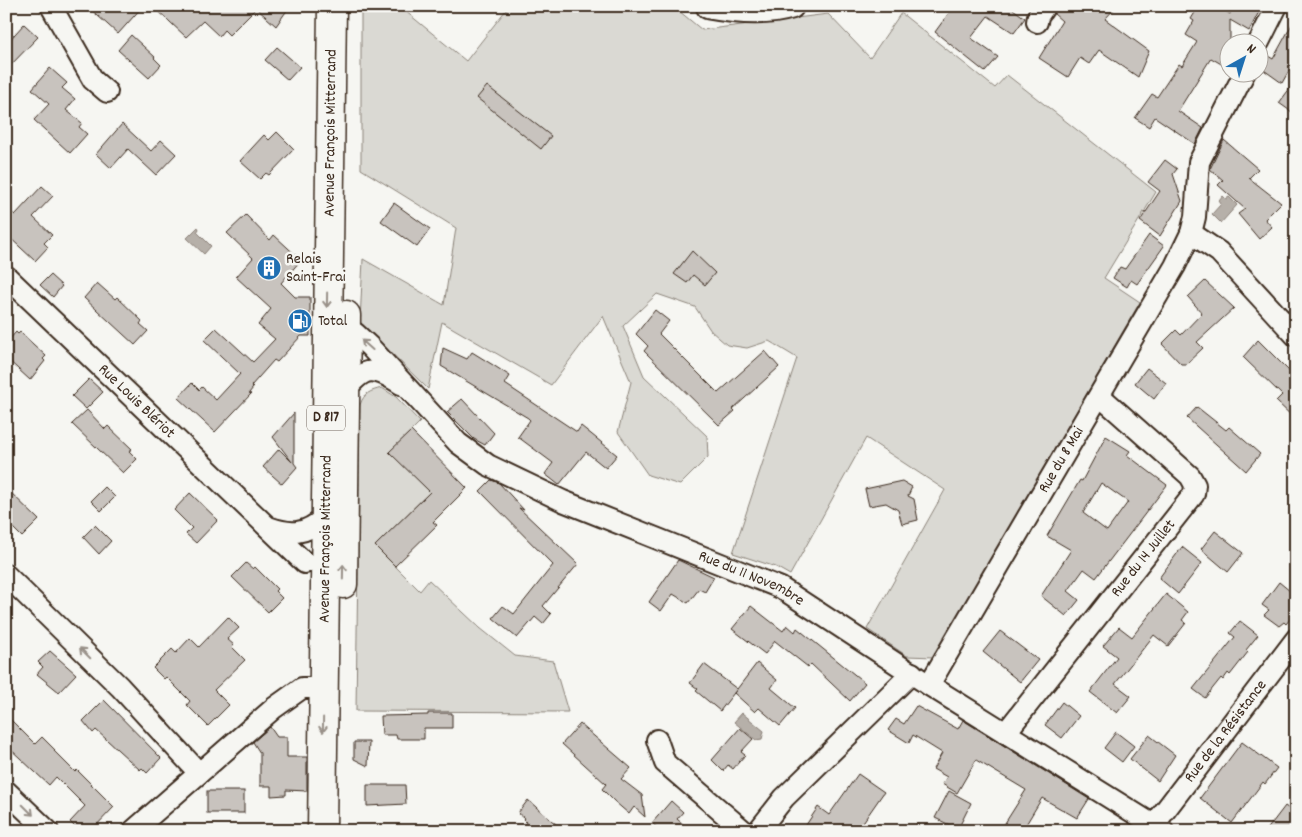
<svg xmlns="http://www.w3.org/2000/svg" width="1302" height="837" viewBox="0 0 1302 837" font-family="Dekko,sans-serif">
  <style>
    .green { fill: #dad9d3; stroke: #8a8278 }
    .water { fill: #b6b0a9; stroke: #857a71 }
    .building { fill: #c8c3be; stroke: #3b2a1e; fill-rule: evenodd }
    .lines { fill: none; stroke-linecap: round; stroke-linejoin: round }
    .minor-casing { stroke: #3b2a1e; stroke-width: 24 }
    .tertiary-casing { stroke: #3b2a1e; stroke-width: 29 }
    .primary-casing { stroke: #3b2a1e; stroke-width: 31 }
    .minor { stroke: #f6f6f2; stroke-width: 20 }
    .tertiary { stroke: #f6f6f2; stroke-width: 25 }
    .primary { stroke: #f6f6f2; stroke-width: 28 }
    .oneway { stroke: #989088 }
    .labels { text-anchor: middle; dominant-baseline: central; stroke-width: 5; stroke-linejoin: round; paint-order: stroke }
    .shield { fill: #f6f6f2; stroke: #73675e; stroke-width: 1 }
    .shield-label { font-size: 15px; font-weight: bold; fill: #3b2a1e }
    .street-label { font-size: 16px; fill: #3b2a1e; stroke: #f6f6f2 }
    .poi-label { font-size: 16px; fill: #3b2a1e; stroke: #f6f6f2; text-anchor: start }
  </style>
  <rect width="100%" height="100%" fill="#f6f6f2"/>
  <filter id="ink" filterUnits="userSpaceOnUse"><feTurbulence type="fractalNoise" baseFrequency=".02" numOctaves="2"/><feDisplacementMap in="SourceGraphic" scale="10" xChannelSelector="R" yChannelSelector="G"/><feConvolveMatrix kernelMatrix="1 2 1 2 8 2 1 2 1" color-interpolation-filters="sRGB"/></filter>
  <g filter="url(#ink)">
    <!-- green -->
    <g class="green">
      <polygon points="361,6 399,6 466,61 509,6 673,6 702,30 828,14 870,58 901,13 995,88 1007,75 1156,192 1104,278 1140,302 934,657 907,656 867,629 945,490 866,438 790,575 776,567 733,553 797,358 769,341 747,348 727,345 711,331 695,307 657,294 623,326 644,376 707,436 708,457 680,485 648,475 618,432 631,382 603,316 551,385 442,322 428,389 360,322 363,259 444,305 456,228 361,169"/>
      <path d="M382,388L396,397L420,422L390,452L430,492L375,546L420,591L429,580L480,628L515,656L553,661L568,712L356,711L360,405C364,393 370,391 382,388Z"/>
    </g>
    <!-- water -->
    <g class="water">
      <polygon points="1223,196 1226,199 1229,197 1237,205 1221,223 1212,214 1221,204 1219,201"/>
      <polygon points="198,227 199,229 197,232 211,246 204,254 187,238"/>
      <polygon points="742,713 764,731 762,739 756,740 734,722"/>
    </g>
    <!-- building -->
    <g class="building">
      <polygon points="87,6 143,6 118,34"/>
      <polygon points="153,6 290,6 276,26 256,8 229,35 224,30 219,36 203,21 186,37"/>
      <polygon points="954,6 1009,6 1025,18 1014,33 988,16 971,38 998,57 985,72 935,32"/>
      <polygon points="1057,6 1117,6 1105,19 1149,51 1138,77 1099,50 1089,64 1080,58 1068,77 1039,58 1062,21 1054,14"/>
      <polygon points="1199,6 1216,6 1230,14 1234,6 1262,6 1249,31 1230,20 1230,69 1211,58 1178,111 1203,128 1195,144 1155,117 1149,127 1135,118 1152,94 1157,97 1179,64 1182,66 1197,42 1186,35 1194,21 1191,19"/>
      <polygon points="1296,17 1296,58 1282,83 1261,68 1268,56 1273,59"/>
      <polygon points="24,24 38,37 6,70 6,44"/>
      <polygon points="131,35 155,57 154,58 161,65 149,78 118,50"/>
      <polygon points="277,47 300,67 288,80 265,60"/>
      <polygon points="50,68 67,83 62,88 75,99 66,110 82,123 79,127 87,134 70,153 34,120 49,104 32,89"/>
      <polygon points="1296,80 1296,115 1279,103"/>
      <polygon points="487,86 551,136 541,149 477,98"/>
      <polygon points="122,124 151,151 161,140 176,154 156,175 128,149 111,168 96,154"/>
      <polygon points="277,132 294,149 269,175 266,173 260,179 240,161 264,135 269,140"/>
      <polygon points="1224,140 1258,169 1249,178 1281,203 1265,219 1272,227 1259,239 1238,214 1245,209 1218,185 1223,180 1210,169"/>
      <polygon points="1165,160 1177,169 1173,174 1182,201 1160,236 1140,221 1160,191 1148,182"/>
      <polygon points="42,186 53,196 33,217 52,235 44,243 48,247 35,261 6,234 6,208 15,215"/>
      <polygon points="394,203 430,229 417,247 381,221"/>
      <polygon points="246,215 270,240 274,235 301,260 281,283 295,297 310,297 310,336 301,336 277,362 274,360 251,386 253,388 249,393 251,394 215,432 178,398 192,383 199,390 202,387 216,400 240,374 204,340 216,328 253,362 275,339 258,325 271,309 236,277 253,258 227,233"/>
      <polygon points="1149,235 1164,246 1137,284 1131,280 1127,287 1113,278 1120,267 1125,269"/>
      <polygon points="692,251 715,273 705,285 693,275 687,283 674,274"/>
      <polygon points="50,275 62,286 53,297 40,285"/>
      <polygon points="1205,281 1234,308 1197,342 1203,348 1186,364 1181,364 1162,344 1176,330 1181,335 1202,313 1188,297"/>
      <polygon points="97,283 115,299 117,297 142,321 140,324 148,331 135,345 84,298"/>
      <polygon points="655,310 669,321 659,334 718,393 765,351 779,367 733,409 735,411 719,425 644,351 648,346 636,334"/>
      <polygon points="16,332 18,334 20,332 46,356 43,359 45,361 30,380 6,358 6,343"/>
      <polygon points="1258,340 1296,378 1296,420 1276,401 1282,395 1243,357"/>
      <polygon points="443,348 467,359 472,352 493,365 510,376 505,384 577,432 581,426 617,455 606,468 586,452 559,485 545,474 553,463 518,437 530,420 528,418 441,366"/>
      <polygon points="1147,368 1166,383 1154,399 1135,383"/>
      <polygon points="89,379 103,392 86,409 72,396"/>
      <polygon points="462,399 494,433 485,445 474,439 447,412"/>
      <polygon points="1197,407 1226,430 1229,427 1260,454 1246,471 1187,418"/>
      <polygon points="87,410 105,429 108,426 132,449 129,451 137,459 123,473 72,424"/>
      <polygon points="294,413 294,463 297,467 282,484 263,467 279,449 292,462 273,437"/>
      <polygon points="411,431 467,488 433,522 437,525 395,566 375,546 430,492 389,452"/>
      <path d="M1106,436L1130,451L1127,455L1167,485L1096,578L1084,569L1068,591L1079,600L1066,616L1041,596L1071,550L1047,536L1080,480L1082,481ZM1101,483L1128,502L1107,531L1083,513Z"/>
      <polygon points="491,480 499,483 524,510 519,508 578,564 543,606 551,614 543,624 535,617 517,638 493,618 503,606 514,614 553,565 480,491"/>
      <polygon points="902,481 912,487 908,496 914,499 918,520 902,524 898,510 886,503 869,506 865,489"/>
      <polygon points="105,487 115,497 101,511 91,501"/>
      <polygon points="6,488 39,520 22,537 9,524 10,522 6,518"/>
      <polygon points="190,493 218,520 196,543 186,534 192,528 174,510"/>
      <polygon points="95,525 111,541 99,554 83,537"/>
      <polygon points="1215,531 1243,553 1228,572 1201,549"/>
      <polygon points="1182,547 1202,563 1178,594 1159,578"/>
      <polygon points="678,560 714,577 705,592 699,589 688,603 673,594 661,611 649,602"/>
      <polygon points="246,563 253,569 255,567 277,589 275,591 282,598 268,612 232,577"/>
      <polygon points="1279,582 1296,596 1296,612 1286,624 1284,622 1279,626 1264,615 1269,610 1262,605"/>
      <polygon points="1166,594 1188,612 1182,620 1186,623 1168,646 1154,635 1115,684 1131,696 1117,713 1090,692 1117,657 1103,646 1119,627 1132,637"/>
      <polygon points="751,606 783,631 787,625 795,632 797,628 865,683 850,701 811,664 808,667 775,641 765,654 732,629"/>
      <polygon points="228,617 239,628 227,639 234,645 232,647 245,660 214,690 229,705 208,726 187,705 190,701 166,677 164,679 153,668 172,649 176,653 190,638 199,647"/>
      <polygon points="1240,621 1258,635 1246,650 1248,652 1230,675 1228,673 1223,680 1221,678 1205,698 1193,689 1235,637 1230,633"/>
      <polygon points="1000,631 1038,660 1020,682 983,652"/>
      <polygon points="50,651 76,674 59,692 37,674 43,667 38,662"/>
      <polygon points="757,663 777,680 771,688 795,708 780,726 759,708 755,712 734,693"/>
      <polygon points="704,664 737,689 720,711 696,691 698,689 690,683"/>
      <polygon points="104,700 161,758 147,773 142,768 140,770 96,730 93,733 83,721"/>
      <polygon points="1062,702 1079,716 1062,738 1045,725"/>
      <polygon points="916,706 958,729 963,720 1089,799 1077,818 1042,798 1022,831 1000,831 1026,790 976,760 957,793 942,784 947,777 933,769 942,753 913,735 909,743 888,730 896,719 904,724"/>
      <polygon points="428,713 452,713 452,728 424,728 424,739 397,739 396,735 382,735 381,716 428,715"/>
      <polygon points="6,715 35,744 42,737 55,750 54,751 75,772 77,770 114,807 91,831 79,831 70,822 85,806 56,777 49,785 6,745"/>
      <polygon points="580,724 631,768 621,779 642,795 645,817 634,807 629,814 614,801 602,789 606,784 562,744"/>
      <polygon points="270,727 277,737 287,737 287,757 307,757 307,791 286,790 286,795 271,796 271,786 260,786 260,753 253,742"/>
      <polygon points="740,728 753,739 741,752 745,755 733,769 728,765 723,771 712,760"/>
      <polygon points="1116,732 1134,746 1122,762 1104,748"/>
      <polygon points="1149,735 1175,755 1158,781 1130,759"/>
      <polygon points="354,742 369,742 368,766 354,759"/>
      <polygon points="1242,742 1277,768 1265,784 1263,782 1232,823 1200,798"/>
      <polygon points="858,774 884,792 857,831 802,831 818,807 829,815"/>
      <polygon points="367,785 405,785 406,804 367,806"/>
      <rect x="207" y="791" width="37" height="22"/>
      <polygon points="949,791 971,803 958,829 935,818"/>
      <polygon points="528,800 544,814 564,831 532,831 525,824 526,822 523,819 524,818 518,813"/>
      <polygon points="671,801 683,812 677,819 691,831 661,831 652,823"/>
      <polygon points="1285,806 1296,814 1296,822 1289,831 1266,831"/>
    </g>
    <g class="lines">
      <defs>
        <g id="minor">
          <polyline points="51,6 93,80 107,92"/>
          <polyline points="1037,22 1038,16 1045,6"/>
          <polyline points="1259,42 1277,6"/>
          <polyline points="1191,233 1219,252 1296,336"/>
          <path id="s1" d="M6,276L305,563"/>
          <path id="s2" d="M346,331L355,333L370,347L458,443L488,465L563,501L781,588L929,685L1163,831"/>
          <path d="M345,391C365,365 374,367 401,384"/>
          <path d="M268,527C291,535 305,535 324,518"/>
          <polyline points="6,575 120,687 199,773"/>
          <path id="s3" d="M929,685L1175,266L1191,233L1195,217L1199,162L1245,72"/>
          <path id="s4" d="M1007,731L1194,494L1195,485L1190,476L1101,397"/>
          <polyline points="657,740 665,763 744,831"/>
          <polyline points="6,791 48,831"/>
          <path id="s5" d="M1154,825L1296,639"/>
          <polyline points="133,831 274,708 302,688 324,688"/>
          <polyline points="758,831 784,798 912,673"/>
        </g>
        <path id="tertiary" d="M709,6C736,11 765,14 791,6"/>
        <g id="primary">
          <polyline points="343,584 346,315"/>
          <path id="s6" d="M322,831L332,6"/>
        </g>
      </defs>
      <!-- minor casing -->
      <use href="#minor" class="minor-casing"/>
      <!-- tertiary casing -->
      <use href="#tertiary" class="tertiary-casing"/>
      <!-- primary casing -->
      <use href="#primary" class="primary-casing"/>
      <!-- minor -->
      <use href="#minor" class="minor"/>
      <!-- tertiary -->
      <use href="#tertiary" class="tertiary"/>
      <!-- primary -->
      <use href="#primary" class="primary"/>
    </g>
    <!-- one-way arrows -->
    <defs><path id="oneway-shaft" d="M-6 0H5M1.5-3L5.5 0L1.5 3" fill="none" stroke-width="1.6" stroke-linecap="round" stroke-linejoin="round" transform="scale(1.25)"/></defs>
    <g class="oneway">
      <use href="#oneway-shaft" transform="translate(327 300) rotate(91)"/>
      <use href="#oneway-shaft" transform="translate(367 345) rotate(-138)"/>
      <use href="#oneway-shaft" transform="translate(343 572) rotate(-89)"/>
      <use href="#oneway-shaft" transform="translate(85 653) rotate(-135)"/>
      <use href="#oneway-shaft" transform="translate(323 725) rotate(91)"/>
      <use href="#oneway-shaft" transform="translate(28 810) rotate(45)"/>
    </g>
  </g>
  <!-- icons -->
  <defs>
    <symbol id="building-disc" viewBox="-11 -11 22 22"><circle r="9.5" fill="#1f6fb2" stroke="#f6f6f2"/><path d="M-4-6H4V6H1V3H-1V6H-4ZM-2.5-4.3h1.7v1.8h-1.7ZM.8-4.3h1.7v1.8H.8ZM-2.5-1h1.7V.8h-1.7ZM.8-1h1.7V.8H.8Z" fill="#fff"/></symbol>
    <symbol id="fuel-disc" viewBox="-11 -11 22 22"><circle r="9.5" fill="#1f6fb2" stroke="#f6f6f2"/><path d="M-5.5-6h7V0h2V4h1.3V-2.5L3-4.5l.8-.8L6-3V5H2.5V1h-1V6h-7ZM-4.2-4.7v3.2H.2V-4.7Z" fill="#fff"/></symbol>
  </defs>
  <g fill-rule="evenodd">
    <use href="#building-disc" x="255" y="254" width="28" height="28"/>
    <use href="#fuel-disc" x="286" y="307" width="28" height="28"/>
  </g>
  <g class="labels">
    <!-- shield labels -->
    <rect class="shield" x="307" y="405.5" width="38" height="25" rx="4"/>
    <g class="shield-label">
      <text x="326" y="418">D 817</text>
    </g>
    <!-- street labels -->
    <g class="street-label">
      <text stroke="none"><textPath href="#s6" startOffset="698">Avenue François Mitterrand</textPath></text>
      <text stroke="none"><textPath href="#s1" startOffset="181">Rue Louis Blériot</textPath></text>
      <text stroke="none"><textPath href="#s3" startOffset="261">Rue du 8 Mai</textPath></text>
      <text stroke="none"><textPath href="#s6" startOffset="292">Avenue François Mitterrand</textPath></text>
      <text stroke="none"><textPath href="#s4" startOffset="220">Rue du 14 Juillet</textPath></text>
      <text stroke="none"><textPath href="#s2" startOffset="484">Rue du 11 Novembre</textPath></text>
      <text stroke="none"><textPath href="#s5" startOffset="118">Rue de la Résistance</textPath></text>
    </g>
    <!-- poi labels -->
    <g class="poi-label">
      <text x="286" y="259">Relais<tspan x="286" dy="18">Saint-Frai</tspan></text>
      <text x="318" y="321">Total</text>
    </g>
  </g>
  <!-- margin -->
  <rect width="1302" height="837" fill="none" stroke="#f6f6f2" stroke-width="25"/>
  <rect x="12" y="12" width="1277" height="812" fill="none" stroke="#3b2a1e" stroke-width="2" filter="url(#ink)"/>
  <!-- north arrow -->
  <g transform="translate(1244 58) rotate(39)"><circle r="24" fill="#f6f6f2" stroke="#aba49d"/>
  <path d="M0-4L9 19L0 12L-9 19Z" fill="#1f6fb2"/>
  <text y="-8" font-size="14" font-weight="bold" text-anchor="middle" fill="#3b2a1e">N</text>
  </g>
</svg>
